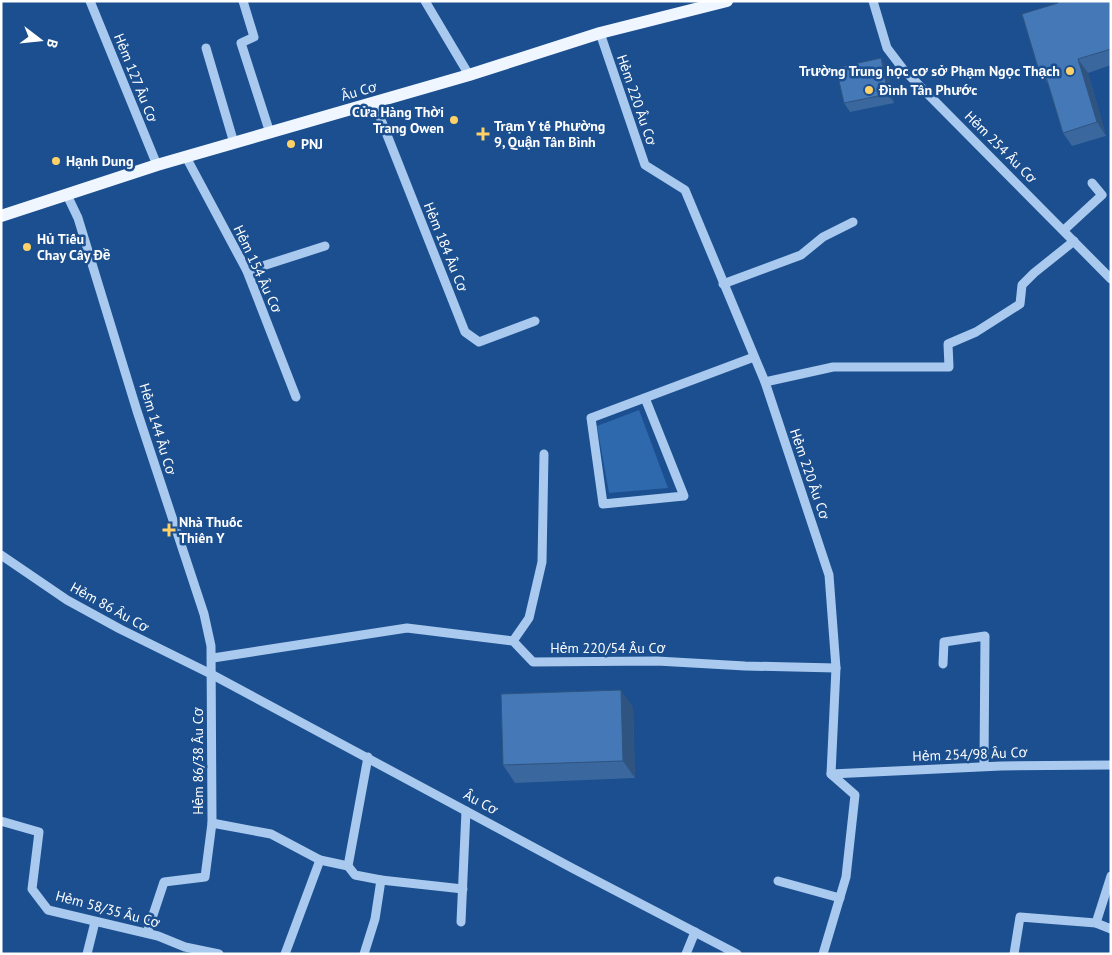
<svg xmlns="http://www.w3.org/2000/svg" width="1112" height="955" viewBox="0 0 1112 955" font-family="'PT Sans',sans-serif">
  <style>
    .green { fill: #2e69ad }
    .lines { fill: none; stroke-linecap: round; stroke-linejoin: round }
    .minor { stroke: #a9c9ee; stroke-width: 9 }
    .major { stroke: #f0f6ff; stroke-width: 12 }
    .wall { fill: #3a679d }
    .shaded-wall { fill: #305480 }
    .building { fill: #4478b7; stroke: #305480 }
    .poi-dot { fill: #ffd166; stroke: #1b4f8f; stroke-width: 2 }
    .labels { text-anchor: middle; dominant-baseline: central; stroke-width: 5; stroke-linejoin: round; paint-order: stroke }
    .poi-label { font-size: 14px; font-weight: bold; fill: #fff; stroke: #1b4f8f; text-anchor: start }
    .street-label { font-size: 14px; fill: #fff; stroke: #1b4f8f }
  </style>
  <rect width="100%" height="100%" fill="#1b4f8f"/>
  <!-- green -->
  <polygon class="green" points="639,410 668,488 609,493 597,426"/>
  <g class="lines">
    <!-- minor -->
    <g class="minor">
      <polyline points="90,1 157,165"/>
      <polyline points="243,1 254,37 241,43 270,133"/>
      <polyline points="425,1 469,75"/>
      <polyline points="873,1 887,48 903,69 1111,279"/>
      <polyline points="600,33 645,165 685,190 765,382 829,575 836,668 831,774 855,795 846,877 823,954"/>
      <polyline points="206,48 234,143"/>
      <polyline points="374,102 465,332 479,342 535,321"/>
      <polyline points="186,157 247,271 296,397"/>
      <polyline points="67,195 78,218 137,411 204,614 211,646 212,823 205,877 164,882 147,933"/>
      <polyline points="1064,230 1102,195 1092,183"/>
      <polyline points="247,271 325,246"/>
      <polyline points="723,284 801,255 823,237 853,222"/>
      <polyline points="765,382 833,367 949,367 948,344 976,332 1020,304 1022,285 1034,273 1074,241"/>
      <polyline points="645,398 684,496 603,504 591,418 754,357"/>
      <polyline points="1,555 67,600 120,629 211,674 572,868 737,954"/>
      <polyline points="513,641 529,618 542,562 544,454"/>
      <polyline points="213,658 407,628 513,641 533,662 657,661 745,666 836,668"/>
      <polyline points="943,664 944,642 985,636 984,766"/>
      <polyline points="831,774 1001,766 1111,765"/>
      <polyline points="1,821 39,832 32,889 48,910 158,936 185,947 219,954"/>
      <polyline points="212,823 271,834 320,860 348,866"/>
      <polyline points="381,880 463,889"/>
      <polyline points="778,881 840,898"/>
      <polyline points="461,922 466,811"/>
      <polyline points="1096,923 1111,876"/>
      <polyline points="87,954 95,922"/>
      <polyline points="285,954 320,860"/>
      <polyline points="364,954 375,919 381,880 355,875 348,866 368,757"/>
      <polyline points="686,954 695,932"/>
      <polyline points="1014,954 1020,917 1096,923 1111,929"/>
    </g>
    <!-- major -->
    <polyline class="major" points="1,216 157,165 469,75 600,33 727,1"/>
  </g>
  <!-- wall -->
  <g class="wall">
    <polygon points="1111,1 1111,65 1088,73 1106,136 1072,146 1063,133 1048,84 1039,71"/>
    <polygon points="887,67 894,103 850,112 844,103"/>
    <polygon points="633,707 635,778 515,783 503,765"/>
  </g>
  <!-- shaded-wall -->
  <g class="shaded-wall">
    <polygon points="881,58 887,67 894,103 888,94"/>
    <polygon points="1078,59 1088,73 1106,136 1097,122"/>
    <polygon points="621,690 633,707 635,778 623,761"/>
  </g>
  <!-- building -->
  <g class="building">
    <polygon points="1058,1 1111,1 1111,49 1078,59 1097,122 1063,133 1044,70 1039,71 1022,14 1058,3"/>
    <polygon points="881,58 888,94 844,103 836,68"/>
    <polygon points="621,690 623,761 503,765 501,694"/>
  </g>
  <!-- markers -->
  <g class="poi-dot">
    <circle cx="1070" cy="71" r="5"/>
    <circle cx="869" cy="90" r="5"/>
    <circle cx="454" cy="120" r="5"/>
    <path d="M480.5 126.5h5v5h5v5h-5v5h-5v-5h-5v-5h5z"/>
    <circle cx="291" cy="144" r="5"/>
    <circle cx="56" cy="161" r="5"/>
    <circle cx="27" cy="247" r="5"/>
    <path d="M166.5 522.5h5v5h5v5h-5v5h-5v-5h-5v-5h5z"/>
  </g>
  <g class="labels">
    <!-- poi labels -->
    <g class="poi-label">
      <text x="1060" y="71" text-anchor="end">Trường Trung học cơ sở Phạm Ngọc Thạch</text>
      <text x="879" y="90">Đình Tân Phước</text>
      <text x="444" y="112" text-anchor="end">Cửa Hàng Thời<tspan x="444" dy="16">Trang Owen</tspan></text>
      <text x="494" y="126">Trạm Y tế Phường<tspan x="494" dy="16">9, Quận Tân Bình</tspan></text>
      <text x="301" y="144">PNJ</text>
      <text x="66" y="161">Hạnh Dung</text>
      <text x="37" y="239">Hủ Tiếu<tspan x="37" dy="16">Chay Cây Đề</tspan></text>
      <text x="179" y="522">Nhà Thuốc<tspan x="179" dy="16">Thiên Y</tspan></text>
    </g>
    <!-- street labels -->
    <g class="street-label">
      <text transform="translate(136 78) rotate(68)">Hẻm 127 Âu Cơ</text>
      <text transform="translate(359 91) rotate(-16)">Âu Cơ</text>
      <text transform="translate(637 100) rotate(71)">Hẻm 220 Âu Cơ</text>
      <text transform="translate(1001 147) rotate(45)">Hẻm 254 Âu Cơ</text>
      <text transform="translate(446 247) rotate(68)">Hẻm 184 Âu Cơ</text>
      <text transform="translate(258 269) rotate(65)">Hẻm 154 Âu Cơ</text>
      <text transform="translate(158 429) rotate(73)">Hẻm 144 Âu Cơ</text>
      <text transform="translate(810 474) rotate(71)">Hẻm 220 Âu Cơ</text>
      <text transform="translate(110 607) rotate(29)">Hẻm 86 Âu Cơ</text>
      <text x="608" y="648">Hẻm 220/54 Âu Cơ</text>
      <text transform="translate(970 754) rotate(-2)">Hẻm 254/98 Âu Cơ</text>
      <text transform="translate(198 761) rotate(-90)">Hẻm 86/38 Âu Cơ</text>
      <text transform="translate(481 802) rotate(28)">Âu Cơ</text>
      <text transform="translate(108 909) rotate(15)">Hẻm 58/35 Âu Cơ</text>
    </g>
  </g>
  <!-- border -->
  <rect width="1112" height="955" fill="none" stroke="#ffffff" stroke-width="5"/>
  <!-- north arrow -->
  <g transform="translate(40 40) rotate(106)" stroke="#1b4f8f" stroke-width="4" paint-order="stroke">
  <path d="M0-4L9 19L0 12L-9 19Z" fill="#ffffff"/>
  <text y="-8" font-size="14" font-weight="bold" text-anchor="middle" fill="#ffffff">B</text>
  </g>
</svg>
